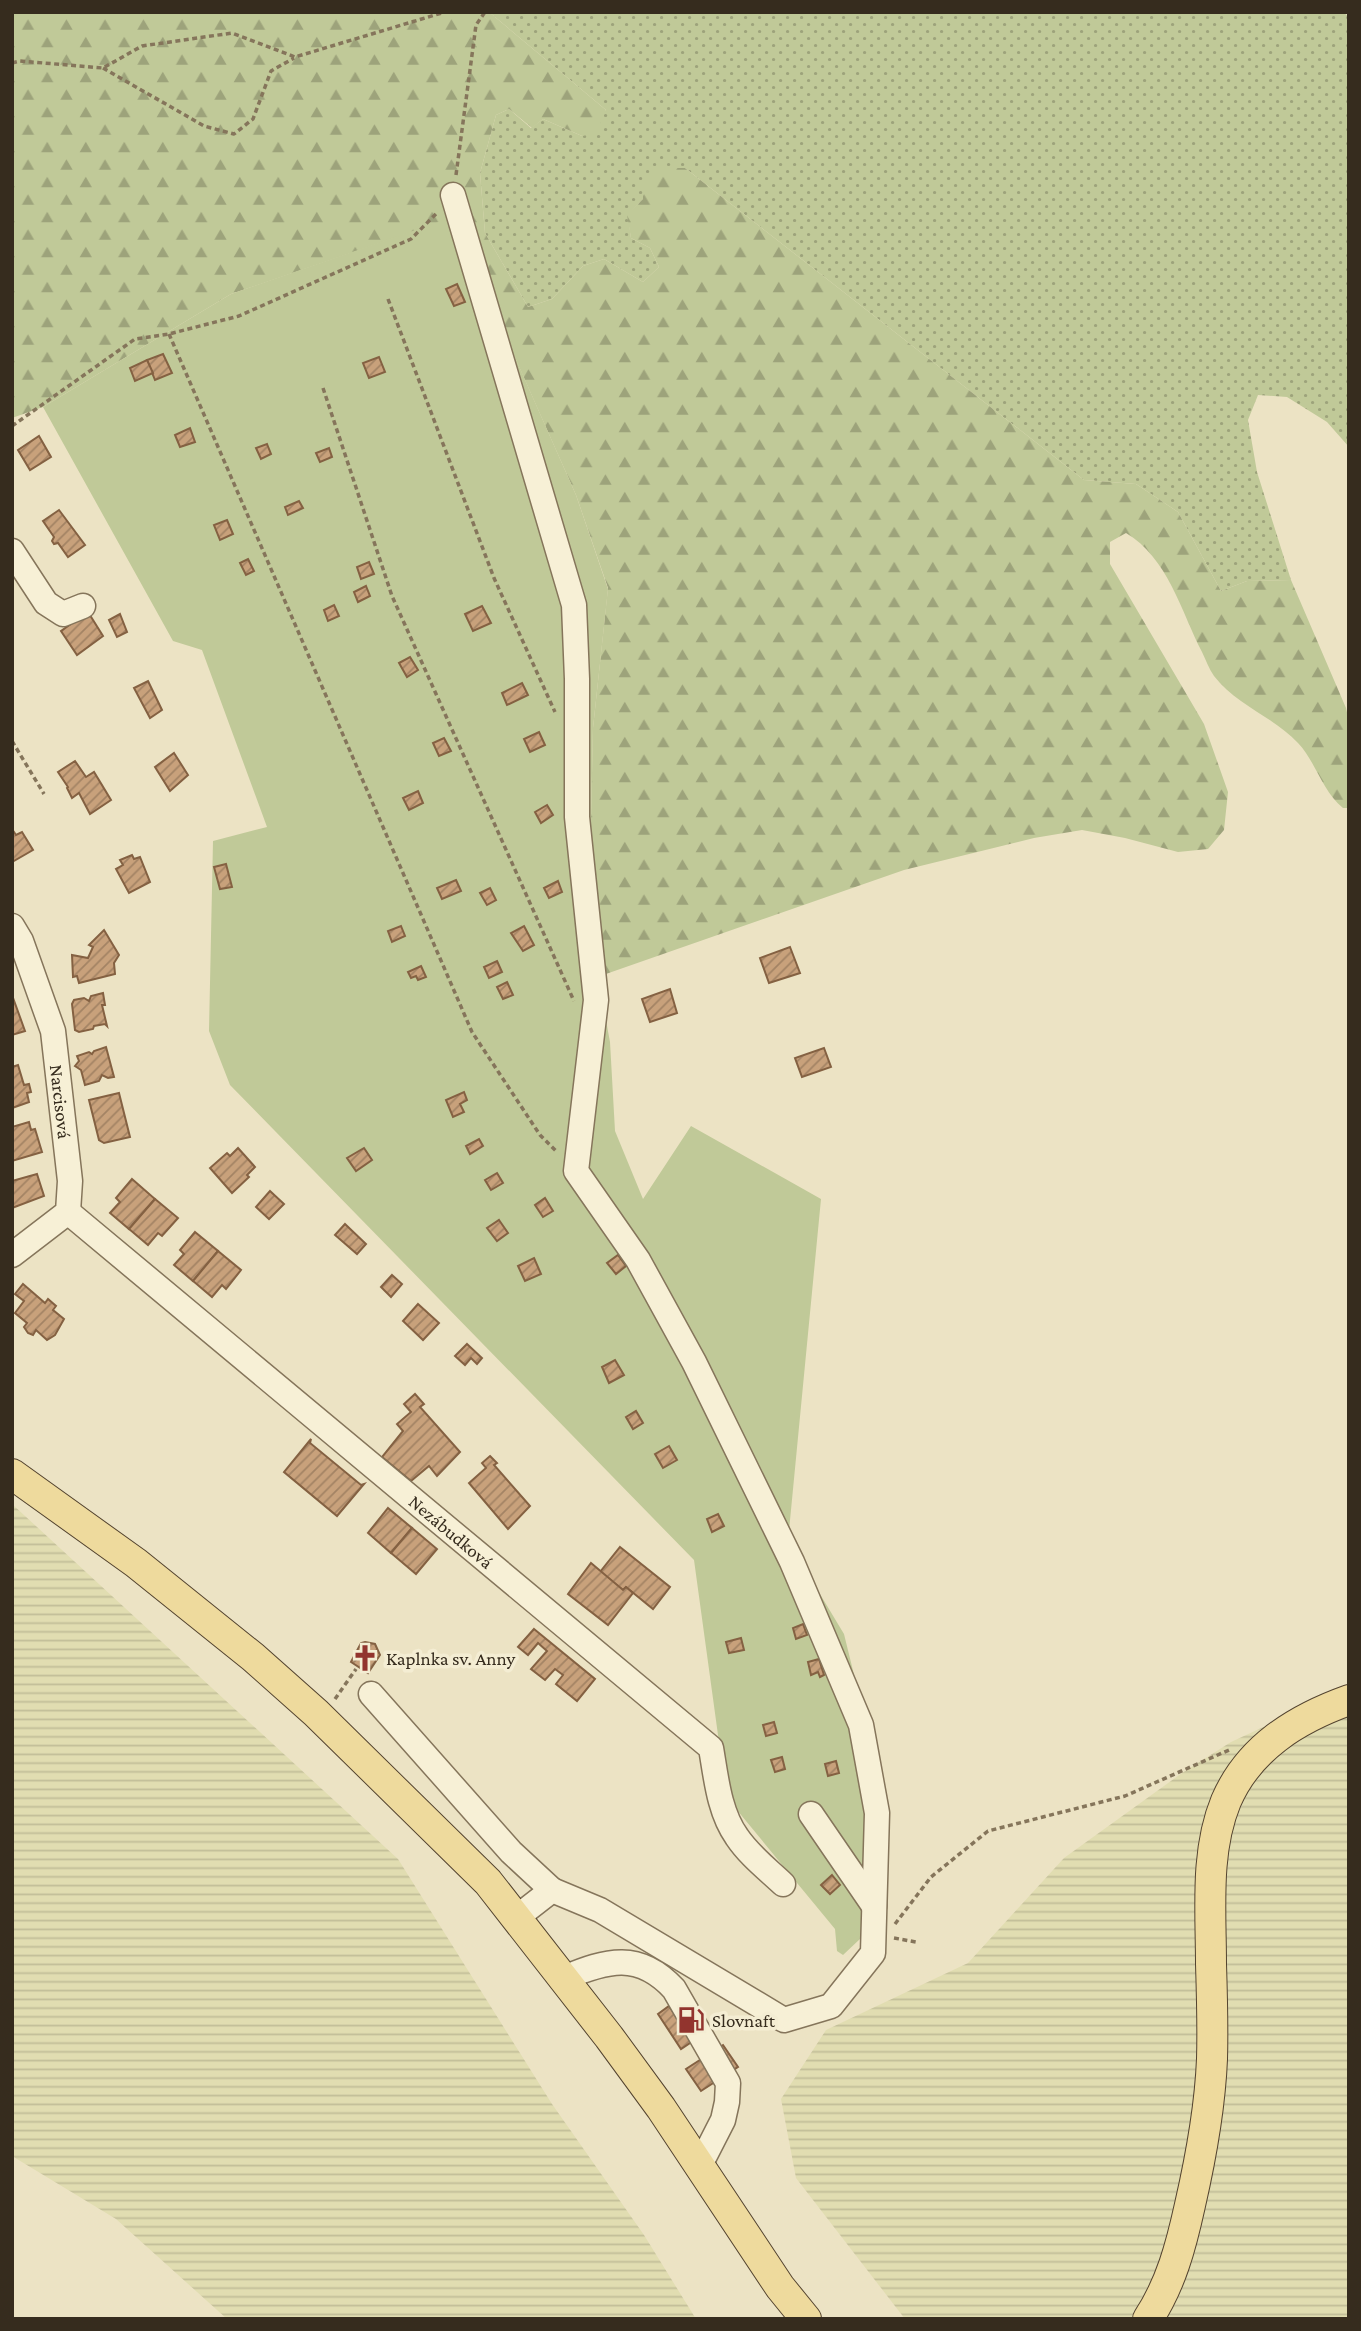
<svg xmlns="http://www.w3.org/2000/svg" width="1361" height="2331" viewBox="0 0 1361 2331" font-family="'Crimson Pro',serif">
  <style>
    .farmland { fill: url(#farmland-rules) }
    .grass { fill: url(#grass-dots) }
    .forest { fill: url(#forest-firs) }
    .garden { fill: #c0c998 }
    .building { fill: url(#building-hatch); stroke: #846142; stroke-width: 2 }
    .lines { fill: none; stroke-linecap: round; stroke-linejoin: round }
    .minor-casing { stroke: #85755b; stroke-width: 27 }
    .major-casing { stroke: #53432f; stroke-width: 32 }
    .path { stroke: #85755b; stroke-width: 3.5; stroke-dasharray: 5 3.5; stroke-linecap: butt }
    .minor { stroke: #f7f0d6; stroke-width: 24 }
    .major { stroke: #eeda9d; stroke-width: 30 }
    .labels { text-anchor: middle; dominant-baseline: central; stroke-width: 7; stroke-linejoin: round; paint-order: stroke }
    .street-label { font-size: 19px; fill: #362c1e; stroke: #f4edd3 }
    .poi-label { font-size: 19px; fill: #362c1e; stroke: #f4edd3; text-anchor: start }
  </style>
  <defs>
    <pattern id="farmland-rules" width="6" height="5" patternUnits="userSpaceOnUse" patternTransform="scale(1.75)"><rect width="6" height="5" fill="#e1ddb1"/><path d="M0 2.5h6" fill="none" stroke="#c2be98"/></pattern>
    <pattern id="grass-dots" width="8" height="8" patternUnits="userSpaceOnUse" patternTransform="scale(1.75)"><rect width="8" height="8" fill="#c0c998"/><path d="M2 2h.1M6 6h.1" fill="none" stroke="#9da37b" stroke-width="1.8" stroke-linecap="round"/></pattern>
    <pattern id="forest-firs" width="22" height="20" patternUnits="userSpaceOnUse" patternTransform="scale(1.75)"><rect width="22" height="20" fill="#c0c998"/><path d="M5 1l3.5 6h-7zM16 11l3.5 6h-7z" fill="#9da37b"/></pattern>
    <pattern id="building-hatch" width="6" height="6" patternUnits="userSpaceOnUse" patternTransform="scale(1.75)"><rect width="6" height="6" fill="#c8a17b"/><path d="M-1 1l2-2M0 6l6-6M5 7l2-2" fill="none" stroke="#a38364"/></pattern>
  </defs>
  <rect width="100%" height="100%" fill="#ece3c4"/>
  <!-- farmland -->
  <g class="farmland">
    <polygon points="12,1504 398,1859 552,2104 644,2235 696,2319 227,2319 116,2219 12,2156"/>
    <polygon points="1349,1687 1349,2319 905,2319 796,2178 781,2099 826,2030 968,1963 1064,1858 1182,1773 1231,1742"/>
  </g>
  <!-- grass -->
  <polygon class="grass" points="489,12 1343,12 1349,17 1349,447 1327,422 1287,397 1258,395 1248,420 1257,472 1291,580 1247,581 1221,591 1178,512 1136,484 1084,480 685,168 643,199 628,215 631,238 650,248 659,267 643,282 604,259 583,266 552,299 528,307 485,233 480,173 496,115 509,109 531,128 543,119 582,136 606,110"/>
  <!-- forest -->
  <path class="forest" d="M12,12H489L606,110L596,133L582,136L543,119L532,128L509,109L496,115L480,173L485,233L528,307L552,299L583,266L604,259L643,282L659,267L650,248L631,238L627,215L643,199V178L663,168H685L1084,480L1136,484L1178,512L1221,591L1247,581L1291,580L1346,708L1349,721V808H1343C1322,791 1316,762 1298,743C1274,717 1236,705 1214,676C1209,669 1206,660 1202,652C1181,611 1168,558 1126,533L1110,542V564L1204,724L1228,792L1224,830L1208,849L1178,852L1125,838L1082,830L1034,838L904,870L603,975L590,864L593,728L608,588L576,495L453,218L231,294L43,407L12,418Z"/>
  <!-- garden -->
  <polygon class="garden" points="453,217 576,495 608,589 593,728 590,864 601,994 610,1042 615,1131 643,1199 691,1126 821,1199 788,1541 844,1634 871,1744 878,1922 843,1955 837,1951 835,1929 732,1804 718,1735 694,1560 230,1085 209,1031 213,841 267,827 202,650 173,641 43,407 231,294"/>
  <!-- building -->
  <g class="building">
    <polygon points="457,284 465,302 454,306 446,289"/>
    <polygon points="163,354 172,373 155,380 147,360"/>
    <polygon points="379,357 385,372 369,378 363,363"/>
    <polygon points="147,360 153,373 135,381 130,368"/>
    <polygon points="190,428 195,442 180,447 175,435"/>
    <polygon points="39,436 51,457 30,470 18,450"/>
    <polygon points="267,444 271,454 261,459 256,448"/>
    <polygon points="329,448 332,457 320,462 316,453"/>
    <polygon points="299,501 303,508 288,515 285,507"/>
    <polygon points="59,510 85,545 68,557 58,543 54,544 52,541 54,537 43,521"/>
    <polygon points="227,520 233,534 220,540 214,525"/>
    <polygon points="248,559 254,571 246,575 240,563"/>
    <polygon points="369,562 374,574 361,579 357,567"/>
    <polygon points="366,586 370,596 358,602 354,592"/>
    <polygon points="334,605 339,616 328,621 324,610"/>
    <polygon points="482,606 491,623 473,631 465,614"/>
    <polygon points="88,612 103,636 77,655 61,631"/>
    <polygon points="120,614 127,632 117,637 109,620"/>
    <polygon points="410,657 418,670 407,677 399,663"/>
    <polygon points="148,681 162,710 150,718 134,688"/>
    <polygon points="522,683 528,695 507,705 502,693"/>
    <polygon points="539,732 545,745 530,752 524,739"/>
    <polygon points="444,738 451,751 439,756 433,743"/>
    <polygon points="174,753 188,775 170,791 155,767"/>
    <polygon points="75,761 86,777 94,772 111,800 90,814 79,793 72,798 67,788 68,787 58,772"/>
    <polygon points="418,791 423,803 409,810 403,798"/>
    <polygon points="547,805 553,815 541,823 535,812"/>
    <polygon points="12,829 16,835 22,832 33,850 12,862"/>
    <polygon points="132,855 134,859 140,857 150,882 129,893 116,869 123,865 120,860"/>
    <polygon points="226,864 232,887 220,889 214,867"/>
    <polygon points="456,880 461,891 442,899 437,888"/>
    <polygon points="558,881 562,892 549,898 544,888"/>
    <polygon points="490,888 496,900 487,905 480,893"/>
    <polygon points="401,926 405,936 392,942 388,931"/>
    <polygon points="524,926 534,945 523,951 511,933"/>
    <polygon points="104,930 119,955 114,963 115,974 79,983 77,976 73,977 72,955 88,958 93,947 89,945"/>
    <polygon points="790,947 800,973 769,983 760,958"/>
    <polygon points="497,961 502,972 489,978 484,967"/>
    <polygon points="421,966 426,977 418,980 416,976 411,978 408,972"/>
    <polygon points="507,982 513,995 503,999 497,987"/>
    <polygon points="670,989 677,1013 650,1022 642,999"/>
    <polygon points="103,993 105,1005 102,1005 107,1026 105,1024 94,1026 93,1029 79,1032 75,1030 72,1004 74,1000 84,998 89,1001 91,996"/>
    <polygon points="12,995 25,1031 12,1035"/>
    <polygon points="106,1047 114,1077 108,1078 102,1075 99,1081 85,1085 81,1070 75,1066 79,1061 77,1056 89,1052 92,1054 94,1051"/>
    <polygon points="824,1048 831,1067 802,1077 795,1058"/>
    <polygon points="18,1065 24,1085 29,1084 31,1092 27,1093 29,1102 12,1108 12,1067"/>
    <polygon points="464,1092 467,1100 460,1104 464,1112 453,1117 446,1100"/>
    <polygon points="119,1093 130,1137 104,1143 99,1140 89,1100"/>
    <polygon points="29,1122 31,1130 35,1129 42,1152 12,1161 12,1127"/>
    <polygon points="479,1139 483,1146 470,1154 466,1146"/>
    <polygon points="238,1148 255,1167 247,1175 249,1177 232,1193 210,1168 227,1153 230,1156"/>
    <polygon points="364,1148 372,1160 356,1171 347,1158"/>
    <polygon points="497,1173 503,1183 491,1190 485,1180"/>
    <polygon points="37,1174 44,1196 12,1208 12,1181"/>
    <polygon points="132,1179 155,1199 129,1229 110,1213 120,1202 116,1198"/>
    <polygon points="270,1191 284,1204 269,1219 256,1207"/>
    <polygon points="545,1198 553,1211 543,1217 535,1205"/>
    <polygon points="155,1199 178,1218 162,1236 158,1233 148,1245 129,1229"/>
    <polygon points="499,1220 508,1233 497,1241 487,1228"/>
    <polygon points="345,1224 366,1244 357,1254 335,1235"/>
    <polygon points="195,1232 218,1251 193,1281 174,1265 184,1254 180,1250"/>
    <polygon points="218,1251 241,1270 226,1289 222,1285 212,1297 193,1281"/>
    <polygon points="618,1255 626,1266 616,1274 607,1263"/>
    <polygon points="534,1258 541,1274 525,1281 518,1266"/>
    <polygon points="392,1275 402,1284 391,1297 381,1287"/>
    <polygon points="23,1284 45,1303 48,1299 56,1306 53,1310 64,1319 55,1335 47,1340 36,1330 33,1335 28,1333 24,1327 27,1323 15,1313 24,1301 15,1294"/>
    <polygon points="418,1304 439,1323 423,1340 403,1321"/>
    <polygon points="467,1344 482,1358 477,1364 471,1358 465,1365 455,1356"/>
    <polygon points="615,1360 624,1375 609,1383 602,1367"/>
    <polygon points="415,1394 424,1404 420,1407 460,1452 437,1476 429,1466 411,1481 382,1457 403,1431 397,1424 411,1412 404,1404"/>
    <polygon points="636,1411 643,1423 633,1429 626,1417"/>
    <polygon points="311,1439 310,1443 361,1485 364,1484 337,1516 284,1472"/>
    <polygon points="669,1446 677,1460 663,1468 655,1454"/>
    <polygon points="490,1456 497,1463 494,1465 530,1506 508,1529 469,1483 486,1468 482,1463"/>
    <polygon points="388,1508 412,1528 391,1553 368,1533"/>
    <polygon points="718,1514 724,1526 712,1532 707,1519"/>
    <polygon points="412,1528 437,1549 416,1574 391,1553"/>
    <polygon points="620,1547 670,1587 653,1609 626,1587 623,1590 600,1572"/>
    <polygon points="591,1563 623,1590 626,1587 633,1593 608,1625 568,1594"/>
    <polygon points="803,1624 807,1635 796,1639 793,1628"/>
    <polygon points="534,1629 595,1679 577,1701 556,1684 563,1675 555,1669 545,1680 531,1669 547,1651 538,1643 528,1655 518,1647"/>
    <polygon points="741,1638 744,1650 729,1653 726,1642"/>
    <polygon points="365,1642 375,1644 380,1655 368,1673 351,1662 361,1643"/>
    <polygon points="819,1659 824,1675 820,1677 818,1672 811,1675 808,1662"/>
    <polygon points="774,1722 777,1733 766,1736 763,1725"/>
    <polygon points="782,1757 785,1769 775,1772 771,1760"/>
    <polygon points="836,1761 839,1773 828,1776 825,1764"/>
    <polygon points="832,1875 840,1885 830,1894 821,1885"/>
    <polygon points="669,2006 693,2041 681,2049 658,2014"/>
    <polygon points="723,2045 738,2067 701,2091 686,2069"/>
  </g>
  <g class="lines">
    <defs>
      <g id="minor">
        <polyline points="453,195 574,605 577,679 577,817 596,1000 576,1171 638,1260 694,1362 792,1562 861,1725 877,1813 873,1953 831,2006 784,2020 600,1910 552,1890 516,1918"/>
        <polyline points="12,551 46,603 63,614 83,606"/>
        <path id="s1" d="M12,926L21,941L53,1031L70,1181L68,1212L12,1255"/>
        <path id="s2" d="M68,1212L711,1748C716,1777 719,1812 737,1837C749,1855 767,1869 783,1884"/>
        <polyline points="371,1694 511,1852 552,1890"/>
        <polyline points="811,1814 874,1906"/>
        <path d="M564,1978C607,1960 639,1951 674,1989L728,2083L727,2102L723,2120L700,2165"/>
      </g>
      <g id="major">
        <polyline points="12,1474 136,1563 253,1657 316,1713 488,1882 609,2037 661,2108 780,2287 806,2319"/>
        <path d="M1148,2319C1171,2284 1181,2246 1190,2205C1201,2157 1210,2108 1212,2059C1213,2027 1212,1995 1211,1964C1211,1910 1205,1852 1226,1801C1249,1748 1296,1719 1349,1700"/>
      </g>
    </defs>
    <!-- minor casing -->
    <use href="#minor" class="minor-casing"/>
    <!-- major casing -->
    <use href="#major" class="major-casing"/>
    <!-- path -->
    <g class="path">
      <polyline points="12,63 20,61 103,68 142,46 232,33 295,57 445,12"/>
      <polyline points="103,68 204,126 234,134 253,119 271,71 294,58"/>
      <polyline points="456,175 476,25 485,12"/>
      <polyline points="388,299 494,578 555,712"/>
      <polyline points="169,334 472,1032 540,1135 556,1151"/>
      <polyline points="323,388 392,596 574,1001"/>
      <polyline points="12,426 135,339 169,334 239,316 411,239 436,214"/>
      <polyline points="12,741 44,794"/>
      <polyline points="335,1699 356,1669"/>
      <polyline points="895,1924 931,1877 988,1831 1125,1796 1229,1750"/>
      <polyline points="894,1938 916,1942"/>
    </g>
    <!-- minor -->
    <use href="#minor" class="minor"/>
    <!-- major -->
    <use href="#major" class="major"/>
  </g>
  <!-- icons -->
  <defs>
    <symbol id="church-bare" viewBox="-9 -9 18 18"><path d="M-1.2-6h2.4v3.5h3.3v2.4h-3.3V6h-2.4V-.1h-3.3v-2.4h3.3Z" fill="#92342e" stroke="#f4edd3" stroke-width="2.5" paint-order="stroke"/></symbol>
    <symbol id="fuel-bare" viewBox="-9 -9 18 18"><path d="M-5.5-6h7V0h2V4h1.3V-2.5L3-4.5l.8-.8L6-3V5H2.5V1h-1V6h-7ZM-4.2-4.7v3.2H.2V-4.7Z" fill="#92342e" stroke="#f4edd3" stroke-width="2.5" paint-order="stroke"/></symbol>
  </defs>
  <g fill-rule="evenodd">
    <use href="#church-bare" x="346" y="1639" width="38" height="38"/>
    <use href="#fuel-bare" x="672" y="2001" width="38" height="38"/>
  </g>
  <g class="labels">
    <!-- street labels -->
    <g class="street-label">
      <text stroke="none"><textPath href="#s1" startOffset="184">Narcisová</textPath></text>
      <text stroke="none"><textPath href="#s2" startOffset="499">Nezábudková</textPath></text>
    </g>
    <!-- poi labels -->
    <g class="poi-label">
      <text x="386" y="1658">Kaplnka sv. Anny</text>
      <text x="712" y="2020">Slovnaft</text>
    </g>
  </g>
  <!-- border -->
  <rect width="1361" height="2331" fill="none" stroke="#362c1e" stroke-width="28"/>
</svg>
